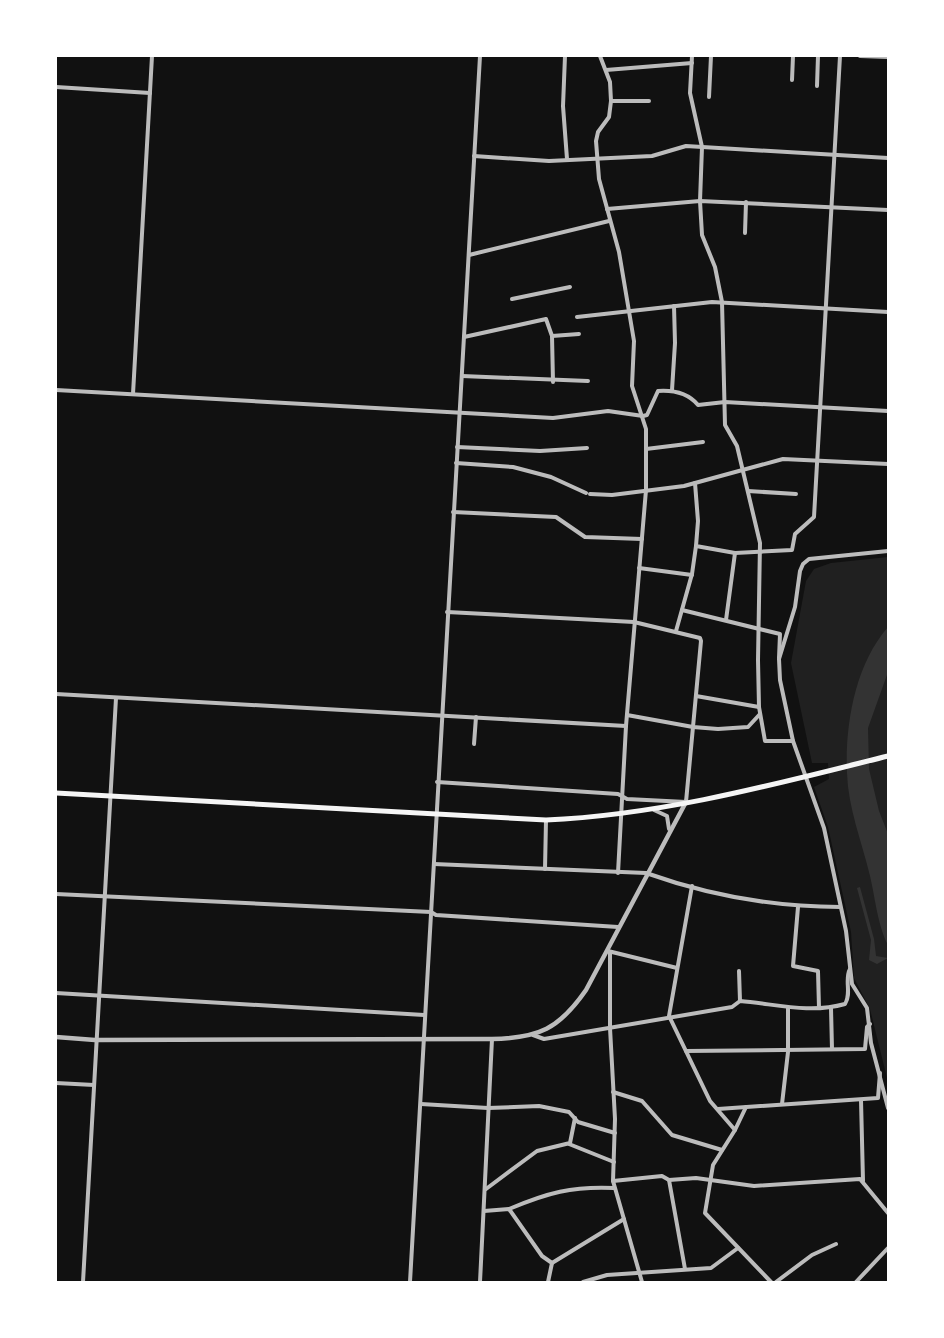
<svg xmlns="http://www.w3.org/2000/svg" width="944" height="1338" viewBox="0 0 944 1338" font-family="'Roboto Condensed',sans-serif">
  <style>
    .green { fill: #202020 }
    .water { fill: #333 }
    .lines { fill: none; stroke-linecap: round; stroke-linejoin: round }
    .minor { stroke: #bcbcbc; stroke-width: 4 }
    .tertiary { stroke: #bcbcbc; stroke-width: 4.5 }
    .secondary { stroke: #f5f5f5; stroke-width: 5 }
  </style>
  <rect width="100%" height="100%" fill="#111"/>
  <!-- green -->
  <polygon class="green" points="888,557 888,1082 870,1009 854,978 851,932 828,827 814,787 829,779 828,763 812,763 791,663 806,581 814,569 831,563"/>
  <!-- water -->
  <g class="water">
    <path d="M888,627V672L868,728L869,769L879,811L888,834V945C878,927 875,897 870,876C862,842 848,808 847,773C845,724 855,665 888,627Z"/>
    <polygon points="860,887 874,939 876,956 888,958 877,964 869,960 871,940 857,888"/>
  </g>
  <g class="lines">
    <!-- minor -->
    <g class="minor">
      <polyline points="565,56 563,106 567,159"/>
      <polyline points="600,56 610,82 611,101 609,117 598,132 596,141 599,179 619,252 634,341 632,386 646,429 646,490 626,726 618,873"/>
      <polyline points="692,56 690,93 702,147 700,201 702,235 715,267 722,302 725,425 737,446 760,543 758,660 759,707 765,741 793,741"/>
      <polyline points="860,56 888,57"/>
      <polyline points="606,70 692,63"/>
      <polyline points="792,80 793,56"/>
      <polyline points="817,86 818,56"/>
      <polyline points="56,87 150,93"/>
      <polyline points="709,97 711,56"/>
      <polyline points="611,101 649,101"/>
      <polyline points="474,156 549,161 652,156 686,146 888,158"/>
      <polyline points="607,209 700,201 888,210"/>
      <polyline points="745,233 746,202"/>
      <polyline points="469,255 609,221"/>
      <polyline points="512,299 570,287"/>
      <polyline points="577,317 712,302 888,312"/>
      <polyline points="552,336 579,334"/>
      <polyline points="464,337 546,319 552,336 553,382"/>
      <polyline points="462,376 588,381"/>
      <path d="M56,390L553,418L608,411L643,416L647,415L658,391C673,390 688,393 698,405L725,402L888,411"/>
      <polyline points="672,390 675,343 674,306"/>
      <polyline points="133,394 152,56"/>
      <polyline points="457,447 540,451 587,448"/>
      <polyline points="646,449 703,442"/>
      <polyline points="456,463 513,467 551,477 586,493"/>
      <polyline points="695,483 698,521 696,546 735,553 792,550 795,534 814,517 840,56"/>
      <polyline points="748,491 796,494"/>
      <polyline points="590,494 612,495 684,486 783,459 888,464"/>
      <polyline points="453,512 556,517 585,537 642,539"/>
      <polyline points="888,551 809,559 803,564 800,571 795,607 779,659 780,680 793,741 824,828 846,931 852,984 867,1008 871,1043 888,1108"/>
      <polyline points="639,568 692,575"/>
      <polyline points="682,610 780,634 779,658"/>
      <polyline points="726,620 735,553"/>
      <polyline points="676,631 692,574 696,546"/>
      <polyline points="56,694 626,726"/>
      <polyline points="696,696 759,707"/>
      <polyline points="627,715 693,727 718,729 748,727 760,714"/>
      <polyline points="474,744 476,717"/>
      <polyline points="437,782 618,794 627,799 686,802 701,641 700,638 634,622 447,612"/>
      <polyline points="654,810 667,816 669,829"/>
      <path d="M434,864L646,873C708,895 774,907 840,907"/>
      <polyline points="545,869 546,820"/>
      <polyline points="692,886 669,1016 710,1101 735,1130 746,1107"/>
      <polyline points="56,894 431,912 436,915 618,927"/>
      <polyline points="798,907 793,966 818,971 819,1008"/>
      <polyline points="608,951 677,968"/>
      <polyline points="610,952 610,1028 615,1119 613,1181 642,1282"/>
      <polyline points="739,971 740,1001"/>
      <polyline points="56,993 424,1015"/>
      <polyline points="831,1008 832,1049"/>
      <path d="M533,1035L544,1039L732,1007L740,1001C776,1004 809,1014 845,1004C852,993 844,980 850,969"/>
      <polyline points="686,1051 865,1049 867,1027 870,1024"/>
      <polyline points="56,1083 94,1085"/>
      <polyline points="613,1092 642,1101 672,1135 722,1150"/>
      <polyline points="861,1100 863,1181"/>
      <polyline points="421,1104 488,1108 539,1106 569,1112 578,1122 615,1133"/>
      <polyline points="782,1104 788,1052 788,1008"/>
      <polyline points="718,1109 878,1098 880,1073"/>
      <polyline points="735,1130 713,1165 705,1213 771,1282"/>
      <polyline points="569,1144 614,1162"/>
      <polyline points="669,1180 685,1269"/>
      <polyline points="613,1181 662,1176 669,1180 696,1178 754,1186 860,1179 888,1213"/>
      <polyline points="486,1189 537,1151 570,1143 575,1118"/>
      <path d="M509,1209C547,1193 572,1186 614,1188"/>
      <polyline points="484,1211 509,1209 542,1256 552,1263 548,1282"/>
      <polyline points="552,1263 624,1219"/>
      <polyline points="83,1282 116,698"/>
      <polyline points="410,1282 480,56"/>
      <polyline points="480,1282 492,1039"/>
      <polyline points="583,1282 607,1275 711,1268 738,1248"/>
      <polyline points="776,1282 812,1255 836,1244"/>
      <polyline points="856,1282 888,1248"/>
    </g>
    <!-- tertiary -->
    <path class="tertiary" d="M56,1037L95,1040L492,1039C539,1038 559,1029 586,990L686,802"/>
    <!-- secondary -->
    <path class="secondary" d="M56,793L546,820C662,815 776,784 888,756"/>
  </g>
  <!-- border -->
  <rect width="944" height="1338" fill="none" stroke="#ffffff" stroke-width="114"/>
</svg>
